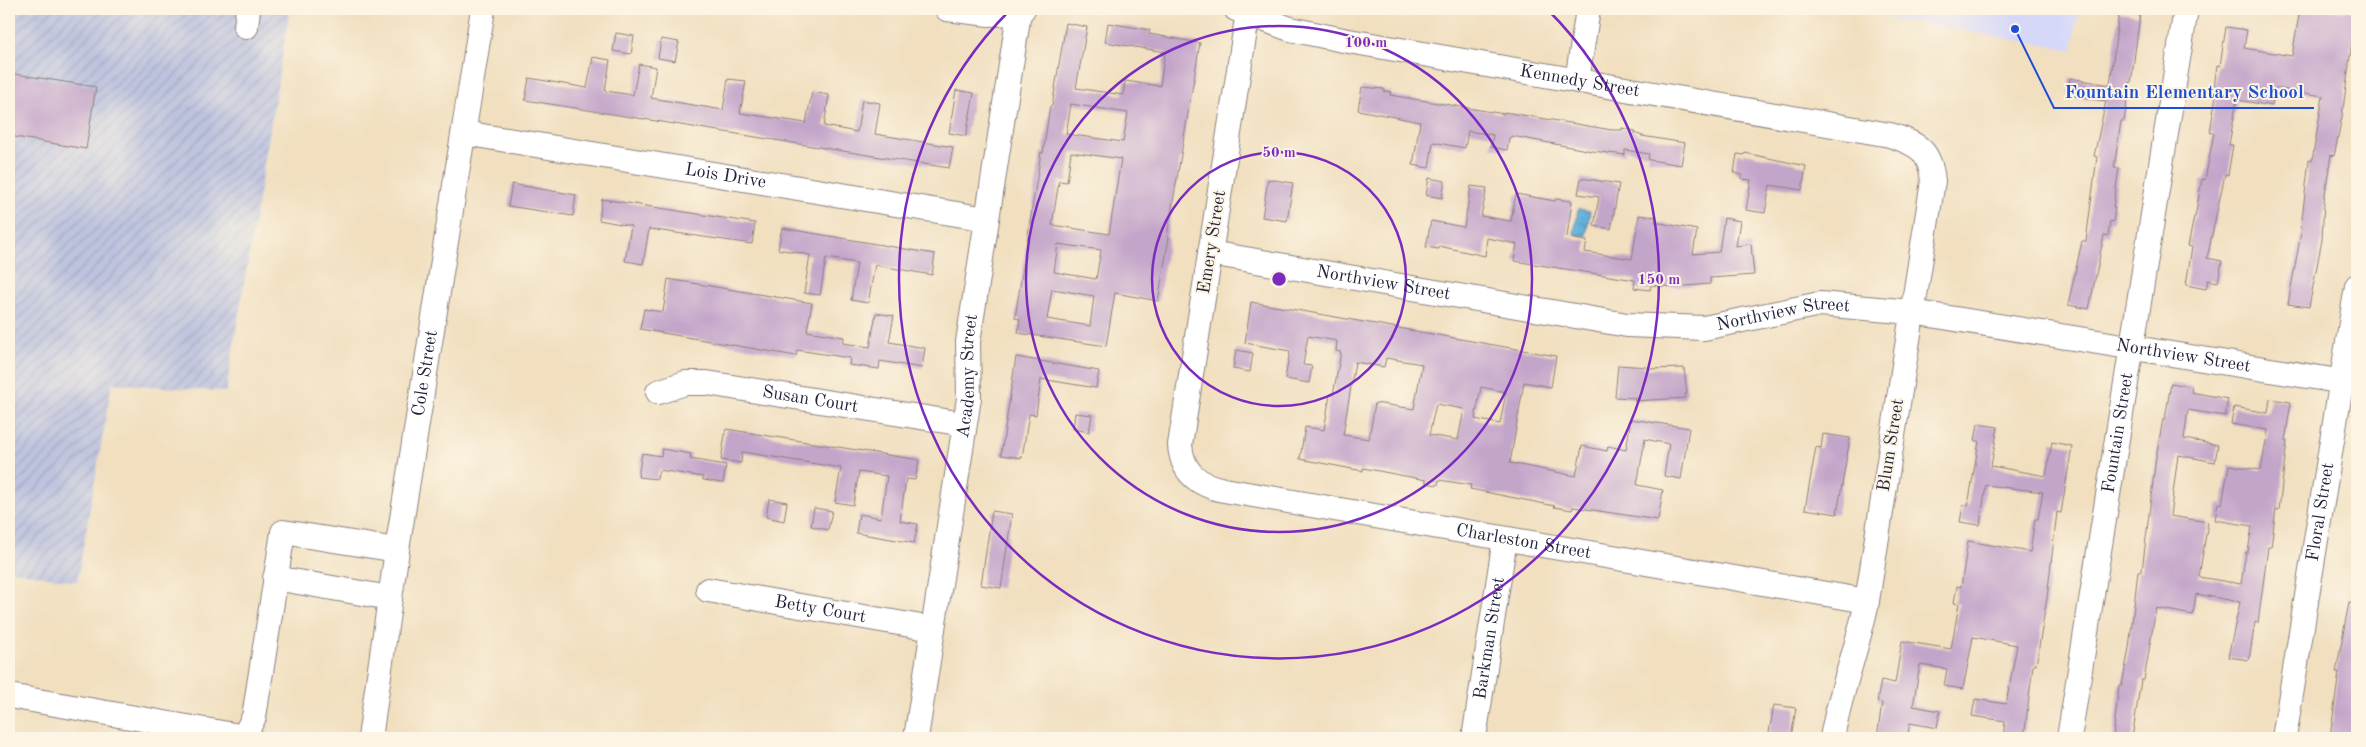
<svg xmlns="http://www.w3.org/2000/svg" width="2366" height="747" viewBox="0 0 2366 747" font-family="'Old Standard TT',serif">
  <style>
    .built { fill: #d5d8f9 }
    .industrial { fill: url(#industrial-furrows) }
    .water { fill: url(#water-ripples); stroke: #426a8c }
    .building { fill: #c4a5ca; fill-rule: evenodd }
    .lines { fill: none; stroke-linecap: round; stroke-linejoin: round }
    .minor-casing { stroke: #8a807d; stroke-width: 26 }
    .minor { stroke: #fff; stroke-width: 24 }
    .ring { fill: none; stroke: #7b2cbf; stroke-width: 2.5 }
    .labels { text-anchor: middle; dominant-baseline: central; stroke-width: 4; stroke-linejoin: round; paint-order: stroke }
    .street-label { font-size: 18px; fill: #22223b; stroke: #fcf5e5 }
    .centre { fill: #7b2cbf; stroke: #fcf5e5; stroke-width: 2.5 }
    .ring-label { font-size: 15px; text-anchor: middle; font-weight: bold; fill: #7b2cbf; stroke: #fcf5e5; stroke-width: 4; stroke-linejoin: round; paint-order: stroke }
    .leader { fill: none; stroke: #1d4ed8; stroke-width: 2 }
    .callout-dot { fill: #1d4ed8; stroke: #fcf5e5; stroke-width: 2 }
    .callout-label { font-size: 19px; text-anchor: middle; font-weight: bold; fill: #1d4ed8; stroke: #fcf5e5; stroke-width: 4; stroke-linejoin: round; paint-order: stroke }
  </style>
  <defs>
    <pattern id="industrial-furrows" width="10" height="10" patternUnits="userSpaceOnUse" patternTransform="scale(1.25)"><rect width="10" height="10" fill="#bdc3de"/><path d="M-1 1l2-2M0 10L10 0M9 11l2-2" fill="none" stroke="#a2a7bf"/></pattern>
    <pattern id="water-ripples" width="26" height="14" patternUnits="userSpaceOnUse" patternTransform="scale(1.25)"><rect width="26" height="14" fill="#62b1dc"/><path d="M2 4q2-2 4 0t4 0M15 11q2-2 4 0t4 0" fill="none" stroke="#5090b4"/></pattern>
  </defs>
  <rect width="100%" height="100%" fill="#fcf5e5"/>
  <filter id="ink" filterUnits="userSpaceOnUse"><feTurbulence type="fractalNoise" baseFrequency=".02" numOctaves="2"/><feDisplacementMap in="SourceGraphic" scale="10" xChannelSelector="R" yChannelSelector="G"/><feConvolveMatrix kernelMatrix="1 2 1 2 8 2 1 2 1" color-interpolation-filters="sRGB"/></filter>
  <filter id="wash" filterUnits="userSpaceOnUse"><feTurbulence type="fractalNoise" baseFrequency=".0096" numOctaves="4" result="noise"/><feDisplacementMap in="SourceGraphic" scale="20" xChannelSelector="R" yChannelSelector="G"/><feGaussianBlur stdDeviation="1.12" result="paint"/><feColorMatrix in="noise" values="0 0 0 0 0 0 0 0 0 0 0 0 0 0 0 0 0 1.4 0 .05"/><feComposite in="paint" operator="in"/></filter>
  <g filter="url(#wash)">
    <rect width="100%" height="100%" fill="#f1dfbf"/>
    <!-- built -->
    <polygon class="built" points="1838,9 2079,9 2072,50"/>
    <!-- industrial -->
    <polygon class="industrial" points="9,9 290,9 226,392 112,383 77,582 9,570"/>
    <!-- water -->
    <polygon class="water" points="1578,209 1590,211 1586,236 1574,234"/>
    <g id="blocks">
      <!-- building -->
      <g class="building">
        <polygon points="2300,9 2356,11 2342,117 2334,156 2331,155 2324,201 2322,240 2309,307 2288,304 2302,228 2301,227 2309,160 2312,161 2323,96 2275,88 2272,106 2237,100 2229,145 2233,145 2228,175 2225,174 2207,258 2222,261 2218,282 2208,280 2206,289 2186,285 2192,247 2188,246 2194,217 2195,217 2202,179 2205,180 2214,133 2210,132 2216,95 2213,95 2217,65 2220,66 2226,27 2247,30 2244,48 2292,56"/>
        <polygon points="2119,12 2140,15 2131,83 2130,82 2124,121 2121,121 2114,168 2119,168 2113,207 2115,207 2113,222 2110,221 2108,236 2104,235 2089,309 2068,305 2082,241 2086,241 2097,157 2094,156 2106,101 2068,95 2070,78 2110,85"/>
        <path d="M1066,23L1087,27L1076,88L1123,95L1125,81L1160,86L1165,52L1105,42L1108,23L1150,30L1149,34L1200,43L1167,237H1169L1158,301L1115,293L1106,346L1018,333L1020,319L1015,318L1041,152L1043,153L1050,106H1052ZM1071,104L1128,113L1123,142L1066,134ZM1071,152L1121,159L1109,234L1052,225L1059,181L1067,182ZM1058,244L1101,250L1096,279L1054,272ZM1052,289L1094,296L1090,326L1047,319Z"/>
        <polygon points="616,33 634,36 631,54 613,51"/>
        <polygon points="661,39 679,42 675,61 658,58"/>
        <polygon points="593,57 610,60 605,91 633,95 639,64 656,67 651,98 723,110 728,79 746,81 740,113 806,123 812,92 829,95 824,126 857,132 862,100 880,103 875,134 953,147 949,168 525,100 529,78 587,88"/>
        <polygon points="9,73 96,87 86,149 9,136"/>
        <polygon points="1362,87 1384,89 1384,91 1391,92 1390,95 1504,114 1504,112 1612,130 1622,130 1622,128 1635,131 1635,133 1642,136 1685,143 1681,165 1650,160 1648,159 1649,154 1625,150 1625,155 1592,151 1512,136 1509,138 1507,150 1491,147 1493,135 1468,131 1465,148 1433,142 1429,168 1413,165 1420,122 1358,110"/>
        <polygon points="956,90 974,93 966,136 949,133"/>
        <polygon points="1745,153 1806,166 1802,190 1770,185 1765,213 1746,210 1751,180 1742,179 1742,175 1734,173 1737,154 1744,155"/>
        <polygon points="1429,178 1445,181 1442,198 1426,195"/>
        <polygon points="1581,178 1619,184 1611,229 1594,226 1599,197 1578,194"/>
        <polygon points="1268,179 1293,183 1287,221 1262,217"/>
        <polygon points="512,184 576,195 573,216 508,206"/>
        <polygon points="1471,186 1487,188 1481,216 1511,221 1516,194 1555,201 1556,199 1572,201 1567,237 1587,241 1585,252 1632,259 1639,215 1656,217 1655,222 1697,230 1693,254 1719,252 1724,218 1740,221 1736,246 1751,244 1754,275 1710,278 1710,284 1674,287 1651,285 1650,290 1634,288 1635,280 1514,261 1517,244 1487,238 1485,256 1439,246 1438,249 1426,247 1431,221 1464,227"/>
        <polygon points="602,199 755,223 752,244 649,229 643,264 625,261 631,226 599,220"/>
        <polygon points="782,228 935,254 932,275 875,265 868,303 851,300 857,263 826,258 820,295 804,293 810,255 778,249"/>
        <polygon points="668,279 812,303 807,331 844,337 843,343 870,347 876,313 894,316 889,342 925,348 922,368 880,361 879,369 849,365 850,358 797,350 796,356 640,329 644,309 663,312"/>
        <path d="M1251,302L1556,356L1551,387L1524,382L1510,463L1576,476L1582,446L1607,451L1608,446L1626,450L1631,419L1689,428L1681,479L1664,476L1669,444L1645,439L1637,485L1663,490L1658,520L1573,507L1572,510L1554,507L1555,506L1470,489L1471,485L1439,480L1438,485L1426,483V480L1363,468V471L1300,459L1305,427L1324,430L1330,395H1333L1341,352L1336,351L1337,341L1308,336L1303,365L1312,366L1309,383L1285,379L1290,351L1245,343ZM1386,358L1422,364L1414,409L1375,403L1369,439L1343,435L1355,362L1384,367ZM1481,387L1506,392L1500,424L1475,419ZM1436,404L1464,409L1458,440L1429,435Z"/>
        <polygon points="1236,350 1253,353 1250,372 1233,369"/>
        <polygon points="1016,357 1099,371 1096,388 1041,379 1036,415 1029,414 1022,458 1001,455"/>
        <polygon points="1618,365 1647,367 1647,369 1684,368 1687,394 1685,394 1685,398 1634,401 1635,398 1615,397"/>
        <polygon points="2171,383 2192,387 2191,392 2228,399 2225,416 2188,410 2184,439 2218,445 2215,462 2178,455 2170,516 2208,522 2199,577 2241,584 2246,552 2248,552 2252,526 2215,520 2218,503 2222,504 2229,465 2261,470 2268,430 2231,424 2234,407 2268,413 2270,399 2291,402 2285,441 2287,441 2279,510 2276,509 2271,547 2268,547 2258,623 2255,622 2249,660 2228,657 2240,602 2196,594 2193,615 2156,608 2144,680 2141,680 2132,738 2113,738 2119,685 2122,685 2129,648 2138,571 2142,571 2156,457 2163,419 2165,419"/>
        <polygon points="1075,413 1092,415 1089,432 1073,429"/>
        <polygon points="1978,424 1998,427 1991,466 2046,476 2052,442 2072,446 2061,513 2057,512 2047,598 2036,665 2033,665 2024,738 2003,738 2005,721 1972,716 1975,699 2006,704 2017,645 1973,637 1963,689 1944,686 1947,669 1920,665 1913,706 1940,711 1937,728 1910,723 1907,738 1877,738 1882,703 1877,702 1881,680 1895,683 1902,641 1951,649 1959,604 1954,603 1957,586 1961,587 1968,541 2030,552 2035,519 2038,519 2043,492 1986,485 1980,525 1960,522 1963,505 1968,506 1979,441 1975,441"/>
        <polygon points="726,429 919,460 915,480 906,479 900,521 918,524 914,543 856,533 859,514 881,518 887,476 859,472 853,505 835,502 841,468 742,452 741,463 721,460"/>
        <polygon points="1823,434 1850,438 1837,514 1805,509 1816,447 1821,448"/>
        <polygon points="662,449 691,454 690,459 726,465 723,483 703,480 703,477 659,470 657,479 638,477 642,453 661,456"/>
        <polygon points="769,499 787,502 784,521 766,517"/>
        <polygon points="814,508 832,511 828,530 811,526"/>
        <polygon points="992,511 1012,514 1001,588 981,585"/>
        <polygon points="2349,602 2357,603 2355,685 2357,685 2357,691 2354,723 2352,738 2330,738 2339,672 2336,672"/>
        <polygon points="1774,705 1796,708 1791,738 1768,738"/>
      </g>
    </g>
  </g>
  <g filter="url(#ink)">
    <use href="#blocks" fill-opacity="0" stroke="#8a807d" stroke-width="1"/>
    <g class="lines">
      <defs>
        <g id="minor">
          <polyline points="947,9 989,14 1019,13 1023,9"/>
          <path id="s1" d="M1236,9L1290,29L1343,40L1890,135C1918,144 1930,150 1933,181L1867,601C1858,648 1840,691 1832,738"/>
          <path id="s2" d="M1248,12L1180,445C1182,472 1198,485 1224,490L1867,601"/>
          <polyline points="246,27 248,9"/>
          <polyline points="1577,81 1588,9"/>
          <path id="s3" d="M464,133L987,219"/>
          <path id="s4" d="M1210,253L1627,325L1704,328L1820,304L1912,312L2357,384"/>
          <path id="s5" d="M658,392L685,383H707L964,424"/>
          <polyline points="275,578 390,598"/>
          <path id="s6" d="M708,590L933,629"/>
          <polyline points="9,696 251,738"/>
          <polyline points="243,738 254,717 283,532 397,550"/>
          <path id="s7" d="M370,738L397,550L483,9"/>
          <path id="s8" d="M916,738L969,398L968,342L1019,13"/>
          <path id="s9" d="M1474,738L1505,539"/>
          <path id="s10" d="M2069,738L2186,9"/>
          <path id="s11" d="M2284,738L2357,286"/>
        </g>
      </defs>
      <!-- minor casing -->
      <use href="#minor" class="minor-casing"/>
      <!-- minor -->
      <use href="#minor" class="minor"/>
    </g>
  </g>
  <!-- distance rings -->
  <g class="ring">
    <circle cx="1279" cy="279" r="127"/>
    <circle cx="1279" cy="279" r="253"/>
    <path d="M1548 10A380 380 0 1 1 1010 10"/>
  </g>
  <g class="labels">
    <!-- street labels -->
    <g class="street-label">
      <text stroke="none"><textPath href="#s1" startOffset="352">Kennedy Street</textPath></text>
      <text stroke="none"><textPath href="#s3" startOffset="265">Lois Drive</textPath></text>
      <text transform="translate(1212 242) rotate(-81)">Emery Street</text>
      <text stroke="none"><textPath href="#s4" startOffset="176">Northview Street</textPath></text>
      <text stroke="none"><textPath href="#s4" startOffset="581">Northview Street</textPath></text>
      <text stroke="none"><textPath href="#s4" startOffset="986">Northview Street</textPath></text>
      <text stroke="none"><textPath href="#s7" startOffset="369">Cole Street</textPath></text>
      <text stroke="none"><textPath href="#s8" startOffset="366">Academy Street</textPath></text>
      <text stroke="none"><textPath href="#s5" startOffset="155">Susan Court</textPath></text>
      <text stroke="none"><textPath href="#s10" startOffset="309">Fountain Street</textPath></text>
      <text transform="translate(1891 445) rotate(-81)">Blum Street</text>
      <text stroke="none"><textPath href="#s11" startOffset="229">Floral Street</textPath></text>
      <text stroke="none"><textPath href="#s2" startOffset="811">Charleston Street</textPath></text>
      <text stroke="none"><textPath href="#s6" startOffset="114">Betty Court</textPath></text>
      <text stroke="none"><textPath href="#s9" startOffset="101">Barkman Street</textPath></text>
    </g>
  </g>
  <circle cx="1279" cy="279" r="8" class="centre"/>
  <g class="ring-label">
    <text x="1366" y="47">100 m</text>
    <text x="1279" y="157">50 m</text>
    <text x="1659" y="284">150 m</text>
  </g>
  <!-- callouts -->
  <path class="leader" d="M2015 29L2054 108H2314"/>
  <circle class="callout-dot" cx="2015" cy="29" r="5"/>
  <g class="callout-label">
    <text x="2184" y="98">Fountain Elementary School</text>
  </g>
  <!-- margin -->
  <rect width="2366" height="747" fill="none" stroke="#fcf5e5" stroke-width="30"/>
</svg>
